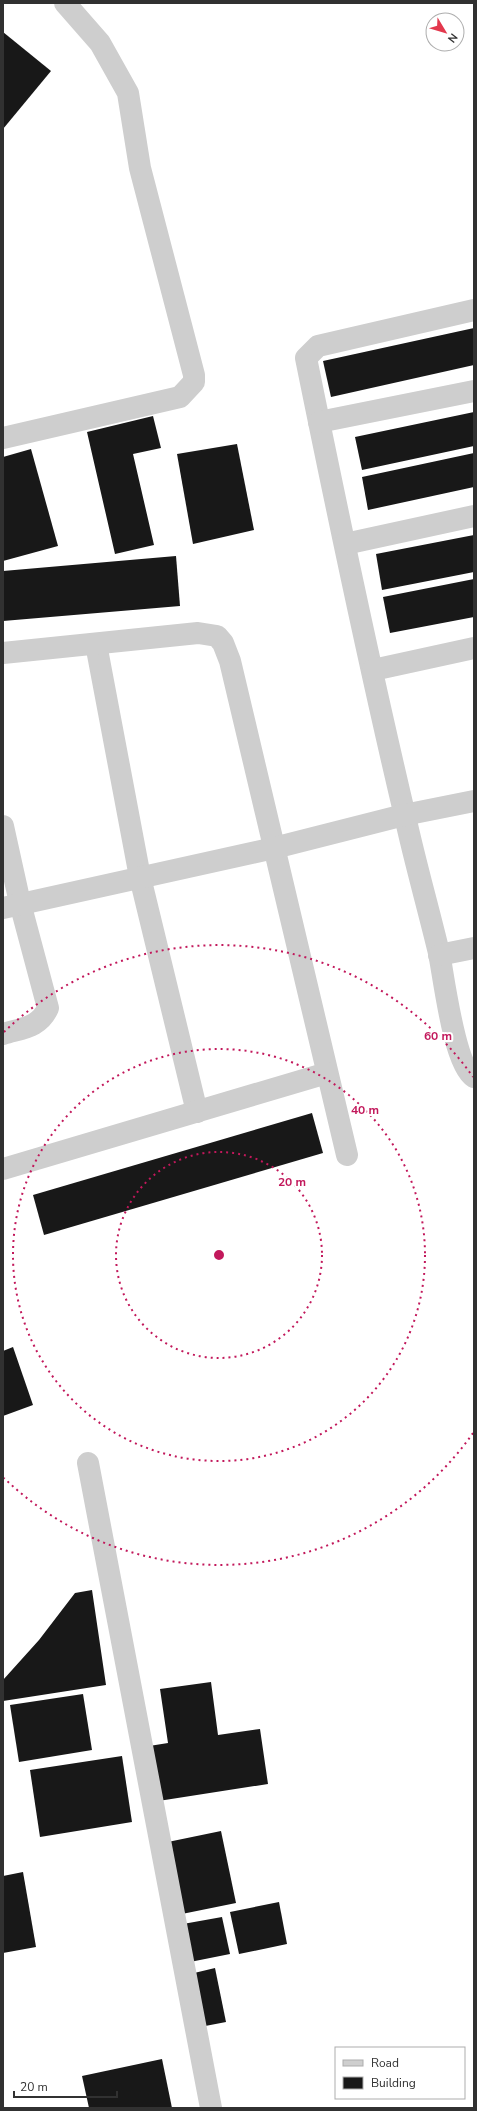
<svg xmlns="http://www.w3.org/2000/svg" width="477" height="2111" viewBox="0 0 477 2111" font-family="'Nunito Sans',sans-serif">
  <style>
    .building { fill: #181818 }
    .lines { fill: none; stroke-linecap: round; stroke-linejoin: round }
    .street { stroke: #cecece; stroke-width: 22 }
    .ring { fill: none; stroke: #c2185b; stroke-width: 2; stroke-dasharray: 2 4 }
    .centre { fill: #c2185b; stroke: #fff; stroke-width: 2 }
    .ring-label { font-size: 12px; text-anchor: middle; font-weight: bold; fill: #c2185b; stroke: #fff; stroke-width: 4; stroke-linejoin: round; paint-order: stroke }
  </style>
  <rect width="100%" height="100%" fill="#fff"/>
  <!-- building -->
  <g class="building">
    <polygon points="3,32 51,71 3,129"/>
    <polygon points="474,328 474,365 331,397 323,361"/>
    <polygon points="474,412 474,446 362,470 355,437"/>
    <polygon points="153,416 161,448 133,454 154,545 115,554 87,432"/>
    <polygon points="237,444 254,530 193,544 177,454"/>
    <polygon points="31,449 58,546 3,561 3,457"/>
    <polygon points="474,453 474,487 368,510 362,477"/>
    <polygon points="474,535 474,572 382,590 376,554"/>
    <polygon points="176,556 180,606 3,621 3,571"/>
    <polygon points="474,579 474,617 390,633 383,597"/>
    <polygon points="312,1113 323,1153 44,1235 33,1195"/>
    <polygon points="13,1347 33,1405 3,1416 3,1351"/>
    <polygon points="92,1590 106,1685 3,1701 3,1680 39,1640 75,1593"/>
    <polygon points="211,1682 218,1735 260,1729 268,1784 152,1802 143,1747 168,1743 160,1689"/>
    <polygon points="83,1694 92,1750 19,1762 10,1705"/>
    <polygon points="122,1756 132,1822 40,1837 30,1770"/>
    <polygon points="221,1831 236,1903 177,1915 163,1843"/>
    <polygon points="23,1872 36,1947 3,1953 3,1876"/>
    <polygon points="279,1902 287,1944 239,1954 230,1912"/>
    <polygon points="222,1917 230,1954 190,1962 183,1924"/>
    <polygon points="215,1968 226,2022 200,2027 190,1974"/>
    <polygon points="162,2059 172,2108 89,2108 82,2076"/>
  </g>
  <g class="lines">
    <!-- street -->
    <g class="street">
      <path d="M474,310L318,346L306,358C337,511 369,664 405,816C415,862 428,907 439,953C444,978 454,1065 474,1077"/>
      <polyline points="319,422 474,391"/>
      <polyline points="3,438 180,397 194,382 194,375 140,168 128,93 100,43 65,3"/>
      <polyline points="345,544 474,516"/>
      <polyline points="96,644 140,877 197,1112"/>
      <polyline points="3,653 198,633 217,636 223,643 230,661 347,1155"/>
      <polyline points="373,670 474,648"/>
      <path d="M3,826L20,903L48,1008C39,1028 22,1028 3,1034"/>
      <polyline points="3,908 274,848 404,815 474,801"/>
      <polyline points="439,955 474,948"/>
      <polyline points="3,1169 327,1073"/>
      <polyline points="88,1463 211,2108"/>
    </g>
  </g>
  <!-- distance rings -->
  <g class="ring">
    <circle cx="219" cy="1255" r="103"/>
    <circle cx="219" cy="1255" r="206"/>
    <path d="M473 1433A310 310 0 0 1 4 1478M4 1032A310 310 0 0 1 473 1077"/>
  </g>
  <circle cx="219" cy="1255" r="6" class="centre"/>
  <g class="ring-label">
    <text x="438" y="1040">60 m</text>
    <text x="365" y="1114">40 m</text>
    <text x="292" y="1186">20 m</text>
  </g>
  <!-- border -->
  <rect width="477" height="2111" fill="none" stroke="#313131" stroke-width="8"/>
  <!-- legend -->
  <rect x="335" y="2047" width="130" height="52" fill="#ffffff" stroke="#adadad"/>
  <rect x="343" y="2060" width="20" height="6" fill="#cecece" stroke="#adadad"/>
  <text x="371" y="2067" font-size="12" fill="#313131">Road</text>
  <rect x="343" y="2077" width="20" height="12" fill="#181818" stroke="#adadad"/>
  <text x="371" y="2087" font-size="12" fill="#313131">Building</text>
  <!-- north arrow -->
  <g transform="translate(445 32) rotate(128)"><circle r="19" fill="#ffffff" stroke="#adadad"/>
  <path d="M0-3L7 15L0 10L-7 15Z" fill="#e3384d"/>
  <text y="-6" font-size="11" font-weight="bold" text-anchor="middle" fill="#313131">N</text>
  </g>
  <!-- scale -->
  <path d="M14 2091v6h103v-6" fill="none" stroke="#313131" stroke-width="2"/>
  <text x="20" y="2091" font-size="12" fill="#313131" stroke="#ffffff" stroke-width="3" paint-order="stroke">20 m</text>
</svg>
